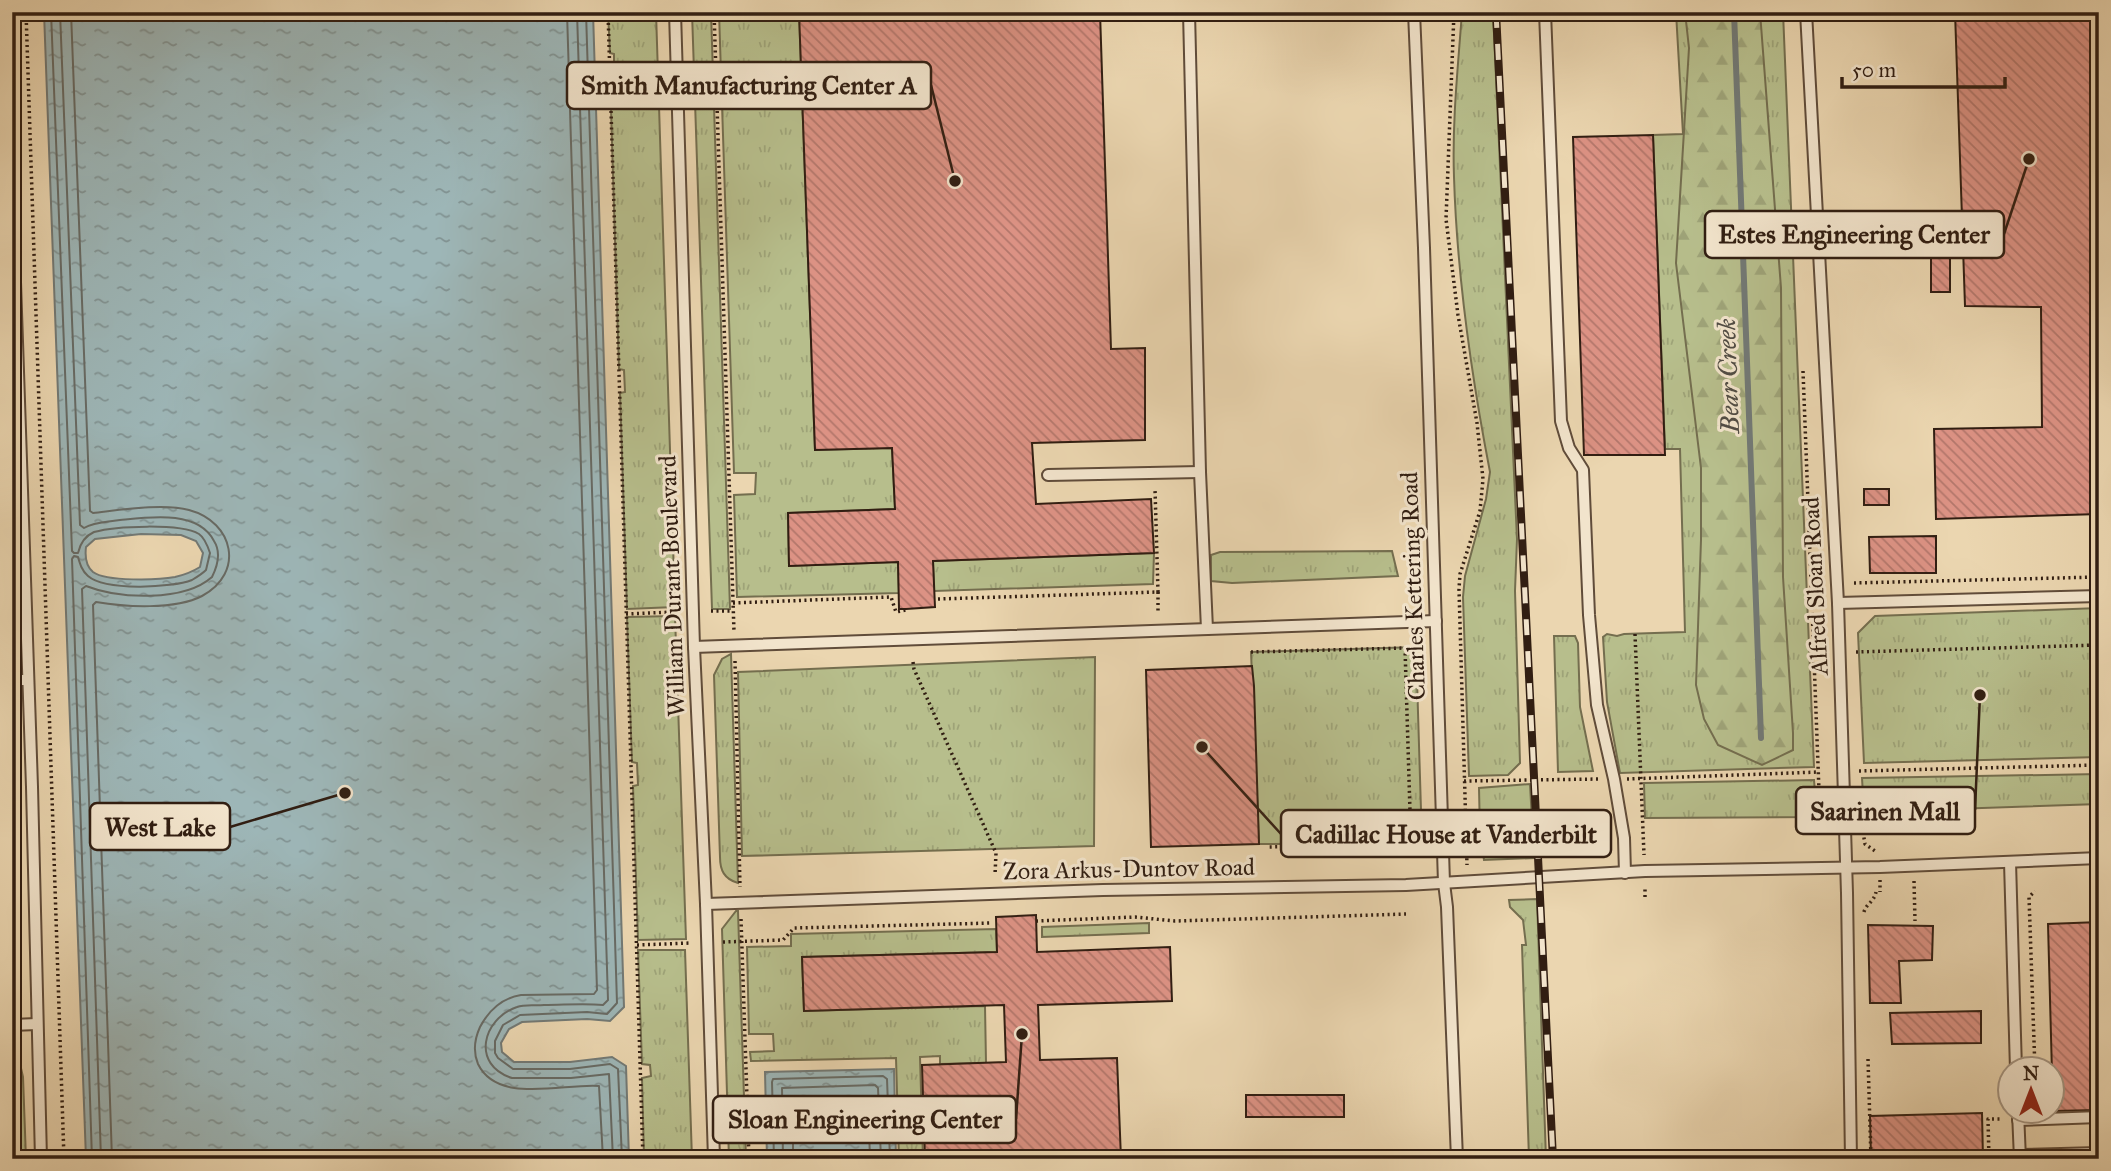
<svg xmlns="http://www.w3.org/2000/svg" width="2111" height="1171" viewBox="0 0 2111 1171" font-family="'IM FELL Great Primer',serif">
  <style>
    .grass { fill: url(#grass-tufts); stroke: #746e4f; stroke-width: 2 }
    .forest { fill: url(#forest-firs); stroke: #746e4f; stroke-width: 2 }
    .water { fill: url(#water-ripples); stroke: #727975; stroke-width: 2; fill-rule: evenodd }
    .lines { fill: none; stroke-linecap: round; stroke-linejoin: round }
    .shore { stroke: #676a64; stroke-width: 2 }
    .stream { stroke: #727975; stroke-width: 6 }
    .building { fill: url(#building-back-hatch); stroke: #311e12; stroke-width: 2 }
    .service-casing { stroke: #604c3a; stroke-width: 14 }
    .path { stroke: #311e12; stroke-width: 3.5; stroke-dasharray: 2 3.5; stroke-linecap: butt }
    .service { stroke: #f2e4cc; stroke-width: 10 }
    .rail-casing { stroke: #311e12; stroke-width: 8 }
    .rail { stroke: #f2e4cc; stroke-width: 5; stroke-dasharray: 16; stroke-linecap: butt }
    .labels { text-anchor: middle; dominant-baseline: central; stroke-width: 6; stroke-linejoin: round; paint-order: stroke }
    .street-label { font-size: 24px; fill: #311e12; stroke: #f2e4cc }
    .water-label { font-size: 26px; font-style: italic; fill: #514c44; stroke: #f2e4cc }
    .leader { fill: none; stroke: #311e12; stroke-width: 2.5 }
    .callout-dot { fill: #311e12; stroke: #f2e4cc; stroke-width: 2.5 }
    .callout { fill: #f2e4cc; stroke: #311e12; stroke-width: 2.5 }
    .callout-label { font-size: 26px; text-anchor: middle; font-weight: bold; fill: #311e12 }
  </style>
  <defs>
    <pattern id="grass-tufts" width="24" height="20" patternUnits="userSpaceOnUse" patternTransform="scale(1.75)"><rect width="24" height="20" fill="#b7be8c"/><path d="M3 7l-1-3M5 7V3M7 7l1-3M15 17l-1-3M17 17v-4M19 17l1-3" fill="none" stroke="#9ea378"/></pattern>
    <pattern id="forest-firs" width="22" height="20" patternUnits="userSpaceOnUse" patternTransform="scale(1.75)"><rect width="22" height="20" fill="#b7be8c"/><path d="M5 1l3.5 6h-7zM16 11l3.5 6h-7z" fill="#9ea378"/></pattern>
    <pattern id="water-ripples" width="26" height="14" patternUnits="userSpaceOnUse" patternTransform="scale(1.75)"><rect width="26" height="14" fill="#9db6b7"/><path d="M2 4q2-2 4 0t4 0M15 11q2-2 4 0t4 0" fill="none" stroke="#819393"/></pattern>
    <pattern id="building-back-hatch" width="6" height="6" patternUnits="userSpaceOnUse" patternTransform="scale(1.75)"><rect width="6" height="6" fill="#dc9284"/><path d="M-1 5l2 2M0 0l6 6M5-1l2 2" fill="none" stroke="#b3776b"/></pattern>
  </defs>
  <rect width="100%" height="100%" fill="#ebd6b0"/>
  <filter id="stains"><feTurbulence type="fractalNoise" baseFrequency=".00286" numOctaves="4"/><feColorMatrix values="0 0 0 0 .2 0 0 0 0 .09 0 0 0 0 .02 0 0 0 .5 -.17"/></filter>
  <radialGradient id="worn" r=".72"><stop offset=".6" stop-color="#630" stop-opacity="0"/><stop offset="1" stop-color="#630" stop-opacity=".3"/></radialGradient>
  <!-- grass -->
  <g class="grass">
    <polygon points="608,12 656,12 675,607 627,609 620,393 625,392 624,370 619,369 610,77 614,77 614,54 610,53"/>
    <polygon points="692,12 711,12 730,609 712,609"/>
    <polygon points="719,12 799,12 815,450 892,448 895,509 788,513 789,566 898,562 899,593 737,597 734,495 755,494 756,473 734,473"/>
    <path d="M1462,12H1493L1517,539L1515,591L1520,763L1508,775L1469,776L1463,597L1465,576L1486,499L1490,472C1471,374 1457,276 1454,177C1452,122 1458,67 1462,12Z"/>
    <polygon points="1676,12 1783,12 1814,767 1620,773 1607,702 1603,637 1607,634 1617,636 1624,634 1685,632 1680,449 1665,449 1653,135 1683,134"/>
    <polygon points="1392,551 1398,576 1232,583 1211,581 1211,555 1220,552"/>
    <polygon points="1154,553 1153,584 934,591 933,561"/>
    <polygon points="2099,608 2099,757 1864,763 1858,633 1875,616"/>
    <polygon points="675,616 686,939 638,940 633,786 638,785 637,763 632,762 627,617"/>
    <polygon points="1554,636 1575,636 1578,643 1580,707 1593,771 1558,772"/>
    <polygon points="1416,647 1422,843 1259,844 1251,652"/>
    <path d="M731,654L738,883C724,879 720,870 720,857L714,675L722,659Z"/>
    <polygon points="1095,657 1094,846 742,856 738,672"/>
    <polygon points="2099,774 2099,804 1864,812 1862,778"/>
    <polygon points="1814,780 1817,817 1645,818 1644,783"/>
    <polygon points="12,783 19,1003 17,1012 12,1018"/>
    <polygon points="1530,784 1534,858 1484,860 1480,834 1479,788"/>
    <polygon points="1537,899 1546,1159 1529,1159 1522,945 1526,945 1523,920 1510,907 1509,900"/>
    <polygon points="736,911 738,911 746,1159 729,1159 722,929"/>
    <polygon points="1149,923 1149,933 1042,937 1042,927"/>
    <polygon points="996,929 997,952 802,957 804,1011 985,1006 986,1063 940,1064 940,1056 920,1057 923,1159 899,1159 896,1058 751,1061 750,1052 774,1051 773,1034 749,1034 747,947 791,946 791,934"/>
    <polygon points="638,950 685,950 692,1159 644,1157 642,1078 651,1076 650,1065 642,1064"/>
    <polygon points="12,1054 20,1064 23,1077 26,1159 12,1159"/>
  </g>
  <!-- forest -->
  <polygon class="forest" points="1685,12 1760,12 1781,288 1783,577 1793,733 1793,750 1762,765 1718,745 1704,719 1696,685 1701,540 1701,468 1676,263 1689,48"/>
  <!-- water -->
  <g class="water">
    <path d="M44,12H593L624,1007L610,1021L587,1019L522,1022L509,1029L501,1043L502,1052L514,1062H570L612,1057L626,1066L629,1159H86ZM141,534L181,535L196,541L203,553L200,567C192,572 184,575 175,577C159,580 106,582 93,572C86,566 85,555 86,547L95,539Z"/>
    <polygon points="894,1069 896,1159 767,1159 765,1072"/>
  </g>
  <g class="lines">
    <!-- shore -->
    <g class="shore">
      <path d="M51,12L72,551L74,553H78C80,544 85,536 94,532C115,526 180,523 199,534C205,538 208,547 210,553L206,570C202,574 197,577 192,580C172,588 105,591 88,576C82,571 80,564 78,557L74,556L72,559L92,1159"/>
      <path d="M60,12L80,525L84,528C94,522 108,522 120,520C150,517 198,510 214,541C221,552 218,565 212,577C184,602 119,599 86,586L82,589L101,1159"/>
      <path d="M71,12L90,511L93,513C120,510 163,503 189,510C234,522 245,573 202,596C175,610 125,607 96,602L93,605L112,1159"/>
      <path d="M567,12L597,990L594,994L521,995C502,998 489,1010 480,1027C475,1038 473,1052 478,1064C498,1105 564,1083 599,1086L603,1159"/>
      <path d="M577,12L608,1000L603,1005C583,1003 564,1005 544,1005C535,1006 525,1004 517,1007C482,1019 471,1065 512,1078H571L609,1074L613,1159"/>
      <polyline points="586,12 617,1003 607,1014 587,1012 520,1015 503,1025 495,1041 495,1053 498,1058 513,1069 570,1069 610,1064 618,1069 622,1159"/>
      <polyline points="774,1159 772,1082 773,1079 883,1076 887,1079 890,1159"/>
      <polyline points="783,1159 782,1088 875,1085 878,1088 881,1159"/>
      <polyline points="793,1159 793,1098 865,1096 868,1099 870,1159"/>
    </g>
    <!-- stream -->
    <polyline class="stream" points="1734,12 1761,738"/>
  </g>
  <!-- building -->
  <g class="building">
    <polygon points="799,12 1100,12 1111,349 1145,348 1145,440 1032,443 1036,504 1151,499 1154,553 933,561 935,607 906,609 899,609 898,562 789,566 788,513 895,509 892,448 815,450"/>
    <polygon points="1955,12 2099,12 2099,514 1936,519 1934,429 2042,427 2041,307 1965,306"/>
    <polygon points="1653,135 1665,455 1584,455 1573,137"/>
    <polygon points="1890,228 1950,229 1950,292 1931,292 1931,248 1890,247"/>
    <rect x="1864" y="489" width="25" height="16"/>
    <polygon points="1936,536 1936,573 1870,573 1869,537"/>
    <polygon points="1252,666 1254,686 1259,844 1151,847 1146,670"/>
    <polygon points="1036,915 1037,952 1170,947 1172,1001 1038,1005 1040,1060 1117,1058 1121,1159 925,1159 922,1065 1006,1062 1004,1005 804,1011 802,957 997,952 996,917"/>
    <polygon points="2099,922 2099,1110 2053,1111 2048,924"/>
    <polygon points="1868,925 1933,926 1932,960 1899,961 1901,1003 1870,1003"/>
    <polygon points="1981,1011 1981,1043 1892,1044 1890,1013"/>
    <rect x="1246" y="1095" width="98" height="22"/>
    <polygon points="1982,1113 1983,1159 1871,1159 1870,1116"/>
  </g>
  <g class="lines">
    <defs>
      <g id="service">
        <polyline points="675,12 694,647 706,904 714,1159"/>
        <polyline points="1189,12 1200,472 1207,629"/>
        <polyline points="1414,12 1424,248 1444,883 1447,907 1457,1159"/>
        <polyline points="1545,12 1561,421 1569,448 1583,470 1589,615 1597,705 1614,779 1624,838 1625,873"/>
        <polyline points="1806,12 1838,603 1847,893 1851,1159"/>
        <polyline points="12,193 32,787 41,1159"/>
        <polyline points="1048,475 1200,472"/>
        <polyline points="1838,603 2099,596"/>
        <polyline points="694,647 1436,621"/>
        <polyline points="12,680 28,680"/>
        <polyline points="2010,862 2016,1070"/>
        <polyline points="706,904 1103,890 1406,885 1645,871 1880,867 2099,858"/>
        <polyline points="12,1025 37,1024"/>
        <polyline points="2018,1112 2020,1159"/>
        <polyline points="2018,1120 2099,1117"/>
        <polyline points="2020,1155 2099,1153"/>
      </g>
    </defs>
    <!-- service casing -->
    <use href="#service" class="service-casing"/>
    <!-- path -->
    <g class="path">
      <polyline points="26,12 64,1159"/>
      <polyline points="608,12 643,1159"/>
      <polyline points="714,12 734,632"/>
      <polyline points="1454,12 1446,219 1458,315 1477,423 1483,479 1480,511 1460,574 1459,589 1467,865"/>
      <polyline points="1803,371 1820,817"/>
      <polyline points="1854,583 2099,577"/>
      <polyline points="1158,592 1158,613"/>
      <polyline points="938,599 1158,592 1155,489"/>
      <polyline points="733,603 891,597 896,612 906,610"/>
      <polyline points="711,611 733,611"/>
      <polyline points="626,614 674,612"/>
      <polyline points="1635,634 1644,855"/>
      <polyline points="1251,652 1405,648 1411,844 1269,847"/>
      <polyline points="1856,652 2099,645"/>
      <polyline points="735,661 740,887"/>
      <polyline points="913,662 914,669 996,853 995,875"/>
      <polyline points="1859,771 2099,765"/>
      <polyline points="1627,779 1819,772"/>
      <polyline points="1464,781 1599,779"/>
      <polyline points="1863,832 1865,844 1875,851"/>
      <polyline points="1880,880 1880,892"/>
      <polyline points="1914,881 1915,921"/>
      <polyline points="1645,897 1645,887"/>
      <path d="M1864,912C1866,904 1874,902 1876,892"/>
      <polyline points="741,919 749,1159"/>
      <polyline points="1036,921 1135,917 1175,921 1406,914"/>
      <polyline points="723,942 783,940 794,928 992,923"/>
      <polyline points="637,945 691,943"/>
      <polyline points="1868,1059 1871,1159"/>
      <polyline points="2035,1070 2029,897 2035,891"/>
      <polyline points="1989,1159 1988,1119 2002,1119"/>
    </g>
    <!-- service -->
    <use href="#service" class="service"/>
    <defs>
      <polyline id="rail" points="1496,12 1553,1159"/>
    </defs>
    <!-- rail casing -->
    <use href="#rail" class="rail-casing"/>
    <!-- rail -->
    <use href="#rail" class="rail"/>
  </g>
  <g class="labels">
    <!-- street labels -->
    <g class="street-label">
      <text transform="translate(672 586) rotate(-92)">William Durant Boulevard</text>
      <text transform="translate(1413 586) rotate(-92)">Charles Kettering Road</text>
      <text transform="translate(1815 586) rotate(-93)">Alfred Sloan Road</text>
      <text transform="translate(1129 869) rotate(-1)">Zora Arkus-Duntov Road</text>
    </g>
    <!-- water labels -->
    <g class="water-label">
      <text transform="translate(1728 376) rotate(-92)">Bear Creek</text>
    </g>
  </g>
  <!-- callouts -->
  <path class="leader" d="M955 181L931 85M2029 159L2004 234M1980 695L1975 810M345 793L230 827M1202 747L1281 834M1022 1034L1016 1119"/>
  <g class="callout-dot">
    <circle cx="955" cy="181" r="7"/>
    <circle cx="2029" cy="159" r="7"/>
    <circle cx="1980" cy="695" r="7"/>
    <circle cx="345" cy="793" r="7"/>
    <circle cx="1202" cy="747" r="7"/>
    <circle cx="1022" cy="1034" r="7"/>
  </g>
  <g class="callout">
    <rect x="567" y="62" width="364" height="47" rx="7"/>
    <rect x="1705" y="211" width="299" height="47" rx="7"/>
    <rect x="1796" y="787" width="179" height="47" rx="7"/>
    <rect x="90" y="803" width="140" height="47" rx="7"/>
    <rect x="1281" y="810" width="330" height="47" rx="7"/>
    <rect x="713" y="1096" width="303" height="47" rx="7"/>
  </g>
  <g class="callout-label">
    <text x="749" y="94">Smith Manufacturing Center A</text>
    <text x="1854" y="243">Estes Engineering Center</text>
    <text x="1885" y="820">Saarinen Mall</text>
    <text x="160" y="836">West Lake</text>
    <text x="1446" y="843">Cadillac House at Vanderbilt</text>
    <text x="865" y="1128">Sloan Engineering Center</text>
  </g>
  <!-- margin -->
  <rect width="2111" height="1171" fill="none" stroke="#ebd6b0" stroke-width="42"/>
  <rect x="14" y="14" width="2083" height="1143" fill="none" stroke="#311e12" stroke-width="3.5"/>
  <rect x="21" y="21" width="2069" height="1129" fill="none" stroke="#311e12" stroke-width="2"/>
  <!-- north arrow -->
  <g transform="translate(2031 1090)"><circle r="33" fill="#f2e4cc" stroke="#a59582" stroke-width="2"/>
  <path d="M0-5L12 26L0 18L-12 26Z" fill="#8f2418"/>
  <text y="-10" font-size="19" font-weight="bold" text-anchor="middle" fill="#311e12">N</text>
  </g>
  <!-- scale -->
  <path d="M1842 77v10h163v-10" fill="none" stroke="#311e12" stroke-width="3.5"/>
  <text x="1852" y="77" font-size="21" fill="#311e12" stroke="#f2e4cc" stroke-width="5" paint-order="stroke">50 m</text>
  <rect width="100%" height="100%" filter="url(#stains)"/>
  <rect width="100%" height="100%" fill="url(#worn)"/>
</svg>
